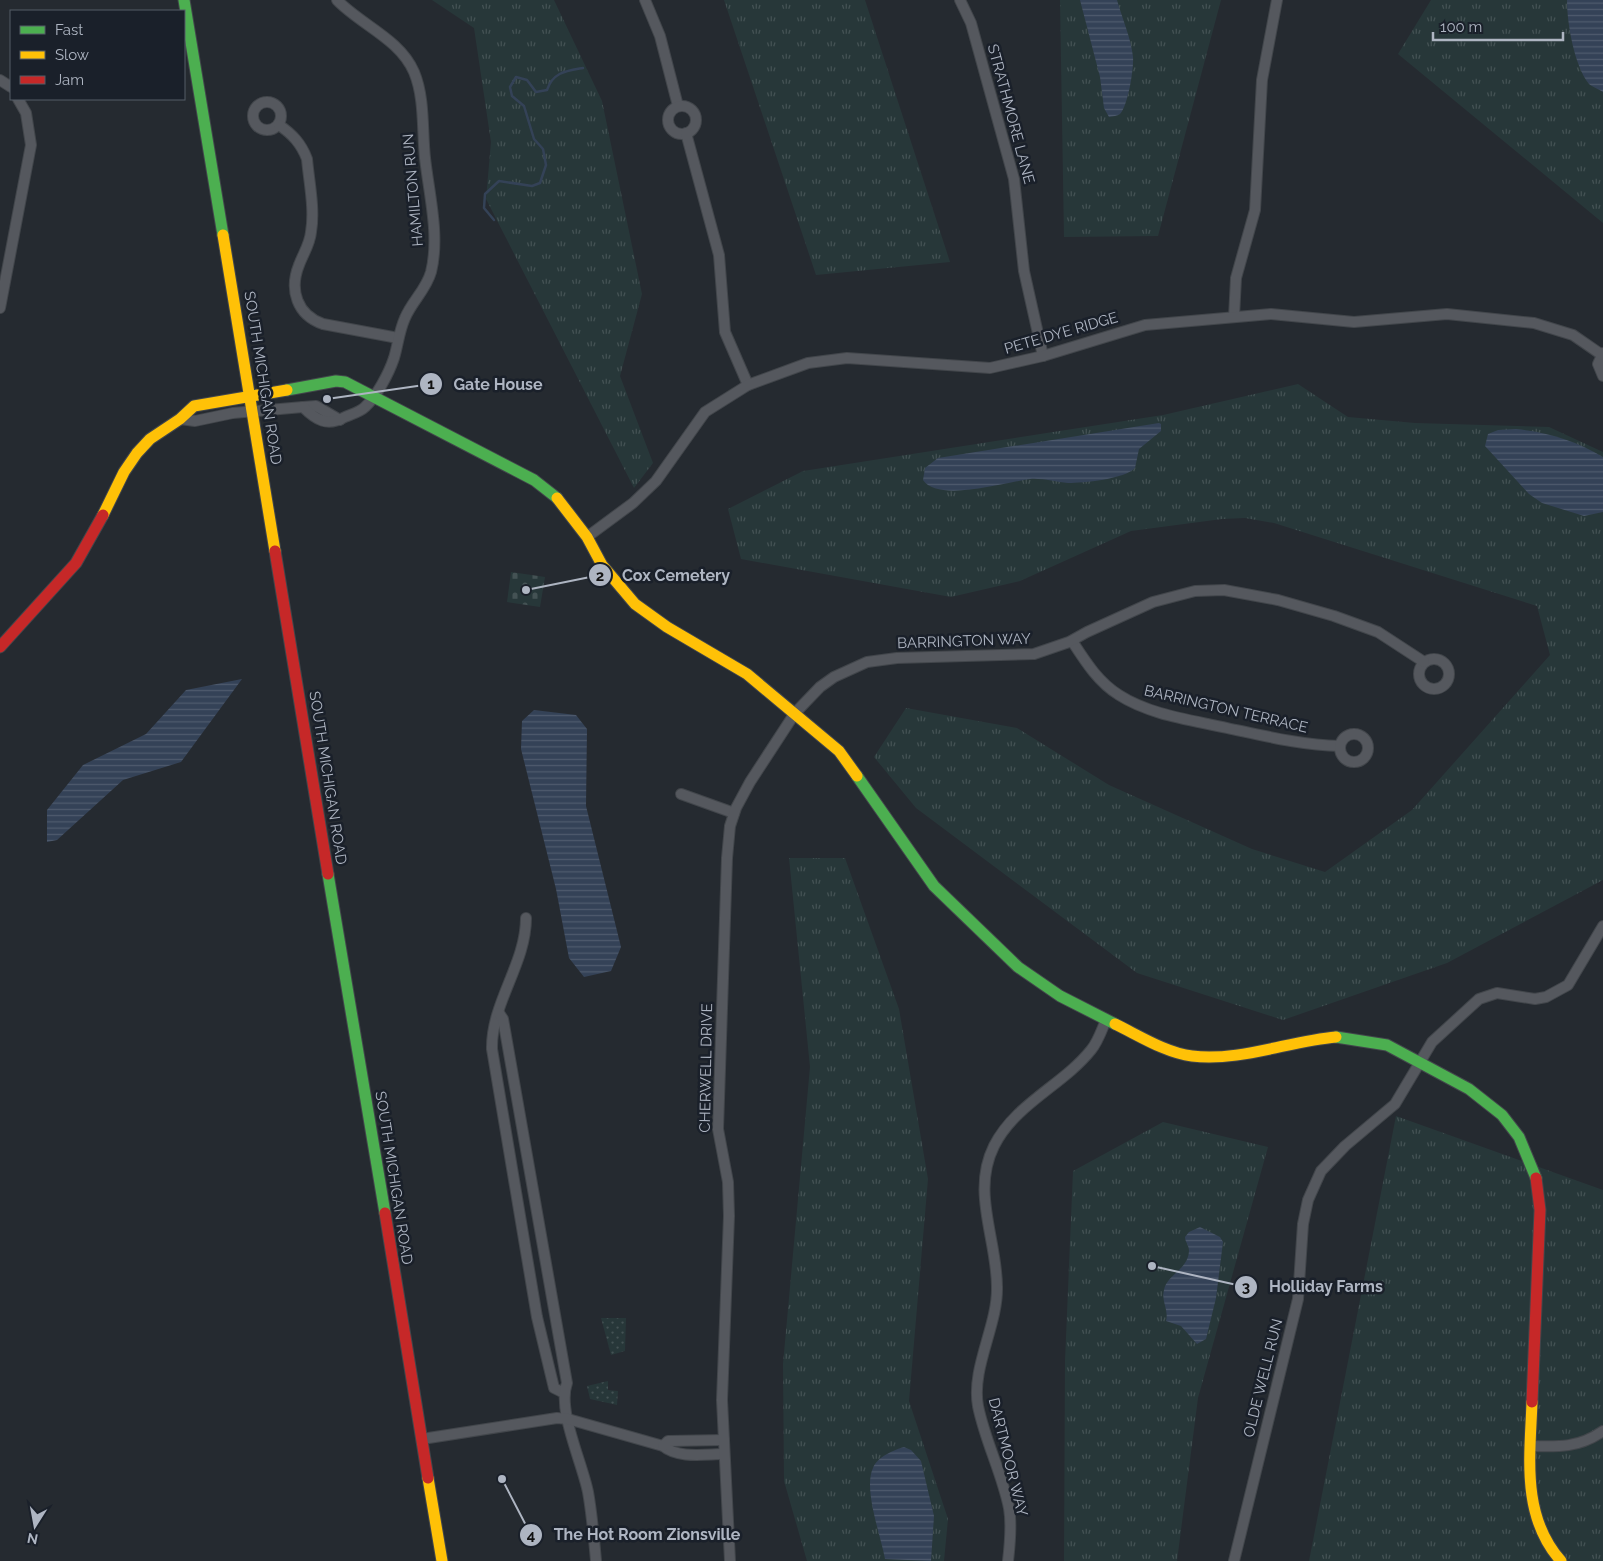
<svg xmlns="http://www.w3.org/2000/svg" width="1603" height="1561" viewBox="0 0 1603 1561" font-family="Raleway,sans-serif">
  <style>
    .grass { fill: url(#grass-tufts) }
    .cemetery { fill: url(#cemetery-stones) }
    .park { fill: url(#park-dots) }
    .water { fill: url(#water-rules) }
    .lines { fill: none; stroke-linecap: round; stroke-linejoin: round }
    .stream { stroke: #344257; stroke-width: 2.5 }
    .street-casing { stroke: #42464b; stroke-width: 12 }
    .fast-casing { stroke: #42464b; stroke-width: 13 }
    .slow-casing { stroke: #42464b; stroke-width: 13 }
    .jam-casing { stroke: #42464b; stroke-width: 13 }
    .street { stroke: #55585e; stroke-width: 10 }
    .fast { stroke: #4caf50; stroke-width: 11 }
    .slow { stroke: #ffc107; stroke-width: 11 }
    .jam { stroke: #c62828; stroke-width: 11 }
    .labels { text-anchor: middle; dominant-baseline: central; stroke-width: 5; stroke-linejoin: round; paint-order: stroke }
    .street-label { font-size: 15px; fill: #aeb5c2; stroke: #1a202a }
    .leader { fill: none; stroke: #aeb5c2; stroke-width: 2 }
    .callout-dot { fill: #aeb5c2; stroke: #1a202a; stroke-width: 2 }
    .mark-label { font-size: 15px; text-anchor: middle; font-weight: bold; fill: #111 }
    .callout-label { font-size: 16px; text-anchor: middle; font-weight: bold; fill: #aeb5c2; stroke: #1a202a; stroke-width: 5; stroke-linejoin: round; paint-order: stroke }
  </style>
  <defs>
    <pattern id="grass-tufts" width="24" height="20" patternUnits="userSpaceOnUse" patternTransform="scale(1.25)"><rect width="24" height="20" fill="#273739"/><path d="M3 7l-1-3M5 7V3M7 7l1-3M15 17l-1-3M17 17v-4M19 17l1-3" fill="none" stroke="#445254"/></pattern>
    <pattern id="cemetery-stones" width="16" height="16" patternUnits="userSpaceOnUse" patternTransform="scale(1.25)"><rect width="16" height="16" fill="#273739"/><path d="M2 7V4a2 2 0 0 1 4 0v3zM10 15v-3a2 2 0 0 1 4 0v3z" fill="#445254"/></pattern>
    <pattern id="park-dots" width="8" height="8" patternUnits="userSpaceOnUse" patternTransform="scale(1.25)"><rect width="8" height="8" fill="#273739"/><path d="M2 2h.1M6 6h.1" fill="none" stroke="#445254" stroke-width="1.8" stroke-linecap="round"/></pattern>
    <pattern id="water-rules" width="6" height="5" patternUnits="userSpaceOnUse" patternTransform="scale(1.25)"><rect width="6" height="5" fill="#344257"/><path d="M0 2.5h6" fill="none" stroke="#4f5b6e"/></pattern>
  </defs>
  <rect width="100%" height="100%" fill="#252a30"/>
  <!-- grass -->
  <g class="grass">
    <polygon points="432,0 554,0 602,101 642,294 620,376 653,463 634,488 486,199 491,142 474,28"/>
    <polygon points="724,0 865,0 950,262 816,275"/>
    <polygon points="1060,0 1221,0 1158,236 1064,237"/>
    <polygon points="1431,0 1603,0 1603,223 1398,54"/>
    <polygon points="1298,384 1348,417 1415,423 1549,427 1603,452 1603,880 1447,963 1283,1020 1137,973 916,808 874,757 906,708 1017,728 1109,785 1252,849 1325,872 1412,810 1550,655 1537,606 1274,523 1245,518 1222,519 1131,531 1020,581 951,597 741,559 728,509 803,471 1163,415"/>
    <polygon points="789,858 845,858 899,1009 928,1179 909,1401 948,1519 944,1561 807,1561 784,1481 783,1364 810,1067"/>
    <polygon points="1396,1116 1603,1190 1603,1561 1309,1561"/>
    <polygon points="1163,1122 1268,1147 1198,1398 1177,1561 1064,1561 1065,1361 1073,1171"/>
  </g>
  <!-- cemetery -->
  <polygon class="cemetery" points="511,572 545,577 540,607 507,602"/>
  <!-- park -->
  <g class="park">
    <polygon points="601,1318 626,1318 625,1351 611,1355"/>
    <polygon points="608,1381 608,1390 618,1391 617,1405 590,1399 587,1386"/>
  </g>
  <!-- water -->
  <g class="water">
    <path d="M1080,0H1117C1122,18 1131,38 1133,57C1134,68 1128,106 1120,114C1117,116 1113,116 1109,117L1104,108L1100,77Z"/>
    <path d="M1567,0H1603V92C1599,89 1592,87 1589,84C1574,65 1567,23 1567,0Z"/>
    <path d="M1159,423L1161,424V431L1139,449L1135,468C1125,479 1083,483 1068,483C1056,482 1042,478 1030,479C1006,482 938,503 923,480L925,468L938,458Z"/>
    <path d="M1516,429C1547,432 1577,441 1603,457V512L1584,516L1542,503L1529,494L1485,446L1488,434L1498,430Z"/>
    <polygon points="242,679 181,762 123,780 57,840 47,842 47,810 83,765 146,734 186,690"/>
    <polygon points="534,710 576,715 587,729 586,806 621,947 611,971 584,977 569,958 556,889 521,749 522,721"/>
    <path d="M1200,1227L1220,1237L1223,1242L1216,1298L1206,1339L1197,1344L1181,1326L1166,1321C1169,1310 1161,1301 1164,1290C1167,1274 1188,1270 1189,1251C1189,1245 1185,1242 1185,1237L1189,1232Z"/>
    <path d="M904,1447L911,1450L921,1461L934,1516L931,1561L885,1559C881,1536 863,1489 873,1468C877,1457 894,1450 904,1447Z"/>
  </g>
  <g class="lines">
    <!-- stream -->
    <path class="stream" d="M494,220L484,208L485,194L499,181L532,186L540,183L546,165L543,149L534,139L524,106L512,96L510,87L516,77L527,80L536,92L547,90C553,72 566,71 583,68"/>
    <defs>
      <g id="street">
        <polyline points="645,0 660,36 678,106"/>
        <polyline points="960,0 971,23 1014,179 1024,271 1043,356"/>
        <polyline points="0,80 11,87"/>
        <circle cx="267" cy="116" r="14"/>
        <circle cx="682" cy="120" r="14"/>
        <path d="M279,125C292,134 301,143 307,159C309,182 315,209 311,232C310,244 303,254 299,265C289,290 297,315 323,324L398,338"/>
        <polyline points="686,133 719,255 725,332 748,385"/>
        <polyline points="0,308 31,145 26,113 18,99"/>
        <polyline points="1234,317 1236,278 1255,210 1262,80 1277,0"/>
        <polyline points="1603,353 1598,364 1603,376"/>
        <polyline points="303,407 316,406 340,420"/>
        <path d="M180,419L195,421L233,413L303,407C316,420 327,427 345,417C352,414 360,412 365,407C377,396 389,373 394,358C398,345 399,331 405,318C412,301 426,290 431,272C440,236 429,194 425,158C422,131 425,98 414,72C400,39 361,25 337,0"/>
        <polyline points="587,537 633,503 656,481 705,412 748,385 808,363 847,358 990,368 1043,356 1145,325 1271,314 1354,322 1447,314 1534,323 1573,335 1602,355"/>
        <path d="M1072,641C1085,661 1098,682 1119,695C1150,715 1192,720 1227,728C1265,736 1301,745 1340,746"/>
        <circle cx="1434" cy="674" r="15"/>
        <circle cx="1354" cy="748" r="14"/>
        <polyline points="681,794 734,813"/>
        <path d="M526,918C526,964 491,1003 492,1049L537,1317L554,1388L564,1393"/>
        <path d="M499,1013L503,1019L567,1383C557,1410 582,1462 588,1492C592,1514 594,1538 596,1561"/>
        <path d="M422,1439L557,1418L568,1419L663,1446C678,1459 706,1454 724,1454"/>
        <polyline points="663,1446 668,1441 724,1440"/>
        <path d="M1530,1446C1558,1447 1579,1448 1603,1431"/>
        <polyline points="730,1561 722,1400 729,1216 728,1182 718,1129 727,858 730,826 736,808 750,782 795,713 820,687 834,677 867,662 897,658 1034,654 1069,642 1087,632 1153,602 1195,591 1224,590 1278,600 1334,616 1378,632 1424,662"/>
        <path d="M1008,1561C1010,1544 1012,1525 1009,1508C1002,1473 985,1441 978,1406C971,1368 998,1325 997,1287C997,1239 971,1192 994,1146C1015,1104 1063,1085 1091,1050C1098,1042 1102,1029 1106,1020"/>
        <polyline points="1234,1561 1298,1299 1303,1224 1308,1200 1321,1171 1345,1146 1395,1104 1432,1042 1479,999 1497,993 1535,999 1546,997 1568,985 1603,926"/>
      </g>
      <g id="fast">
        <polyline points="184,0 223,235"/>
        <polyline points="287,390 336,381 345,382 534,480 557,498"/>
        <polyline points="857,776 934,886 1018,967 1060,996 1115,1024"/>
        <polyline points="328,874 385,1213"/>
        <polyline points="1336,1037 1387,1045 1469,1089 1502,1115 1519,1137 1536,1178"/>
      </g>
      <g id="slow">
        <polyline points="223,235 275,551"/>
        <polyline points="557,498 587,537 602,565 635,604 667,627 747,674 839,751 857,776"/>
        <polyline points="103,515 124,472 137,453 150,439 180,419 194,406 287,390"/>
        <path d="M1115,1024C1138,1035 1166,1053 1192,1056C1238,1062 1290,1041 1336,1037"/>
        <path d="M1532,1402C1530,1457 1521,1516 1561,1561"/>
        <polyline points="428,1478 442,1561"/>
      </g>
      <g id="jam">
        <polyline points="275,551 328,874"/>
        <polyline points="0,647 76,563 103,515"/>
        <polyline points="385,1213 428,1478"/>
        <polyline points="1532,1402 1540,1210 1536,1178"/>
      </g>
    </defs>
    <!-- street casing -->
    <use href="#street" class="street-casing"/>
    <!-- fast casing -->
    <use href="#fast" class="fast-casing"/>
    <!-- slow casing -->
    <use href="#slow" class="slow-casing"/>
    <!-- jam casing -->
    <use href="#jam" class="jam-casing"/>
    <!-- street -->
    <use href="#street" class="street"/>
    <!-- fast -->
    <use href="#fast" class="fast"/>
    <!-- slow -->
    <use href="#slow" class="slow"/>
    <!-- jam -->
    <use href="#jam" class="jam"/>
  </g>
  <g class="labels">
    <!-- street labels -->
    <g class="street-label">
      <text transform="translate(1011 114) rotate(75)">STRATHMORE LANE</text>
      <text transform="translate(413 190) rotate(-95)">HAMILTON RUN</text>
      <text transform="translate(1061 333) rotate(-16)">PETE DYE RIDGE</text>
      <text transform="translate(263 378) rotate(81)">SOUTH MICHIGAN ROAD</text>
      <text transform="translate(964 641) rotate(-2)">BARRINGTON WAY</text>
      <text transform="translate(1226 709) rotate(13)">BARRINGTON TERRACE</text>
      <text transform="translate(328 778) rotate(81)">SOUTH MICHIGAN ROAD</text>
      <text transform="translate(706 1068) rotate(-89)">CHERWELL DRIVE</text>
      <text transform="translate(394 1178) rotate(81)">SOUTH MICHIGAN ROAD</text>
      <text transform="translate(1263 1378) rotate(-76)">OLDE WELL RUN</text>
      <text transform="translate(1008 1457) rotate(76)">DARTMOOR WAY</text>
    </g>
  </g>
  <!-- callouts -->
  <path class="leader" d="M327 399L431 384M526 590L600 575M1152 1266L1246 1287M502 1479L531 1535"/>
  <g class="callout-dot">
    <circle cx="327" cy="399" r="5"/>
    <circle cx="526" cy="590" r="5"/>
    <circle cx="1152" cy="1266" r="5"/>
    <circle cx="502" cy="1479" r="5"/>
    <circle cx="431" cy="384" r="12"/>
    <circle cx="600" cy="575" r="12"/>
    <circle cx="1246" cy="1287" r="12"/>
    <circle cx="531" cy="1535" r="12"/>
  </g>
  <g class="mark-label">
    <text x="431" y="389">1</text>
    <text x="600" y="581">2</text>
    <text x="1246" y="1292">3</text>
    <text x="531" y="1540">4</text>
  </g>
  <g class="callout-label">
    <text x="498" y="390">Gate House</text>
    <text x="676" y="581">Cox Cemetery</text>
    <text x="1326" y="1292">Holliday Farms</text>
    <text x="647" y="1540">The Hot Room Zionsville</text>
  </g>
  <!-- legend -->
  <rect x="10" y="10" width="175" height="90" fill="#1a202a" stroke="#555c67"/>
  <rect x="20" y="26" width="25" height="8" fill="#4caf50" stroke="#555c67"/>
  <text x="55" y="35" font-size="15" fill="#aeb5c2">Fast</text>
  <rect x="20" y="51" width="25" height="8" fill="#ffc107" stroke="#555c67"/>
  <text x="55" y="60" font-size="15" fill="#aeb5c2">Slow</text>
  <rect x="20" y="76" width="25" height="8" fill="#c62828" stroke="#555c67"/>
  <text x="55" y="85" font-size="15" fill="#aeb5c2">Jam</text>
  <!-- north arrow -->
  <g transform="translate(35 1526) rotate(191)" stroke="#1a202a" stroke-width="4" paint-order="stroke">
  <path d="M0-4L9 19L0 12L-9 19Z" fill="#aeb5c2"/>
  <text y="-8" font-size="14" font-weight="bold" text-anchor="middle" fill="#aeb5c2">N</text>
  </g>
  <!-- scale -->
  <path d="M1433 32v8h130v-8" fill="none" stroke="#aeb5c2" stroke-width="2.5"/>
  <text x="1440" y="32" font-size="15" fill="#aeb5c2" stroke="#1a202a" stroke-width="4" paint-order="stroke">100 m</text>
</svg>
